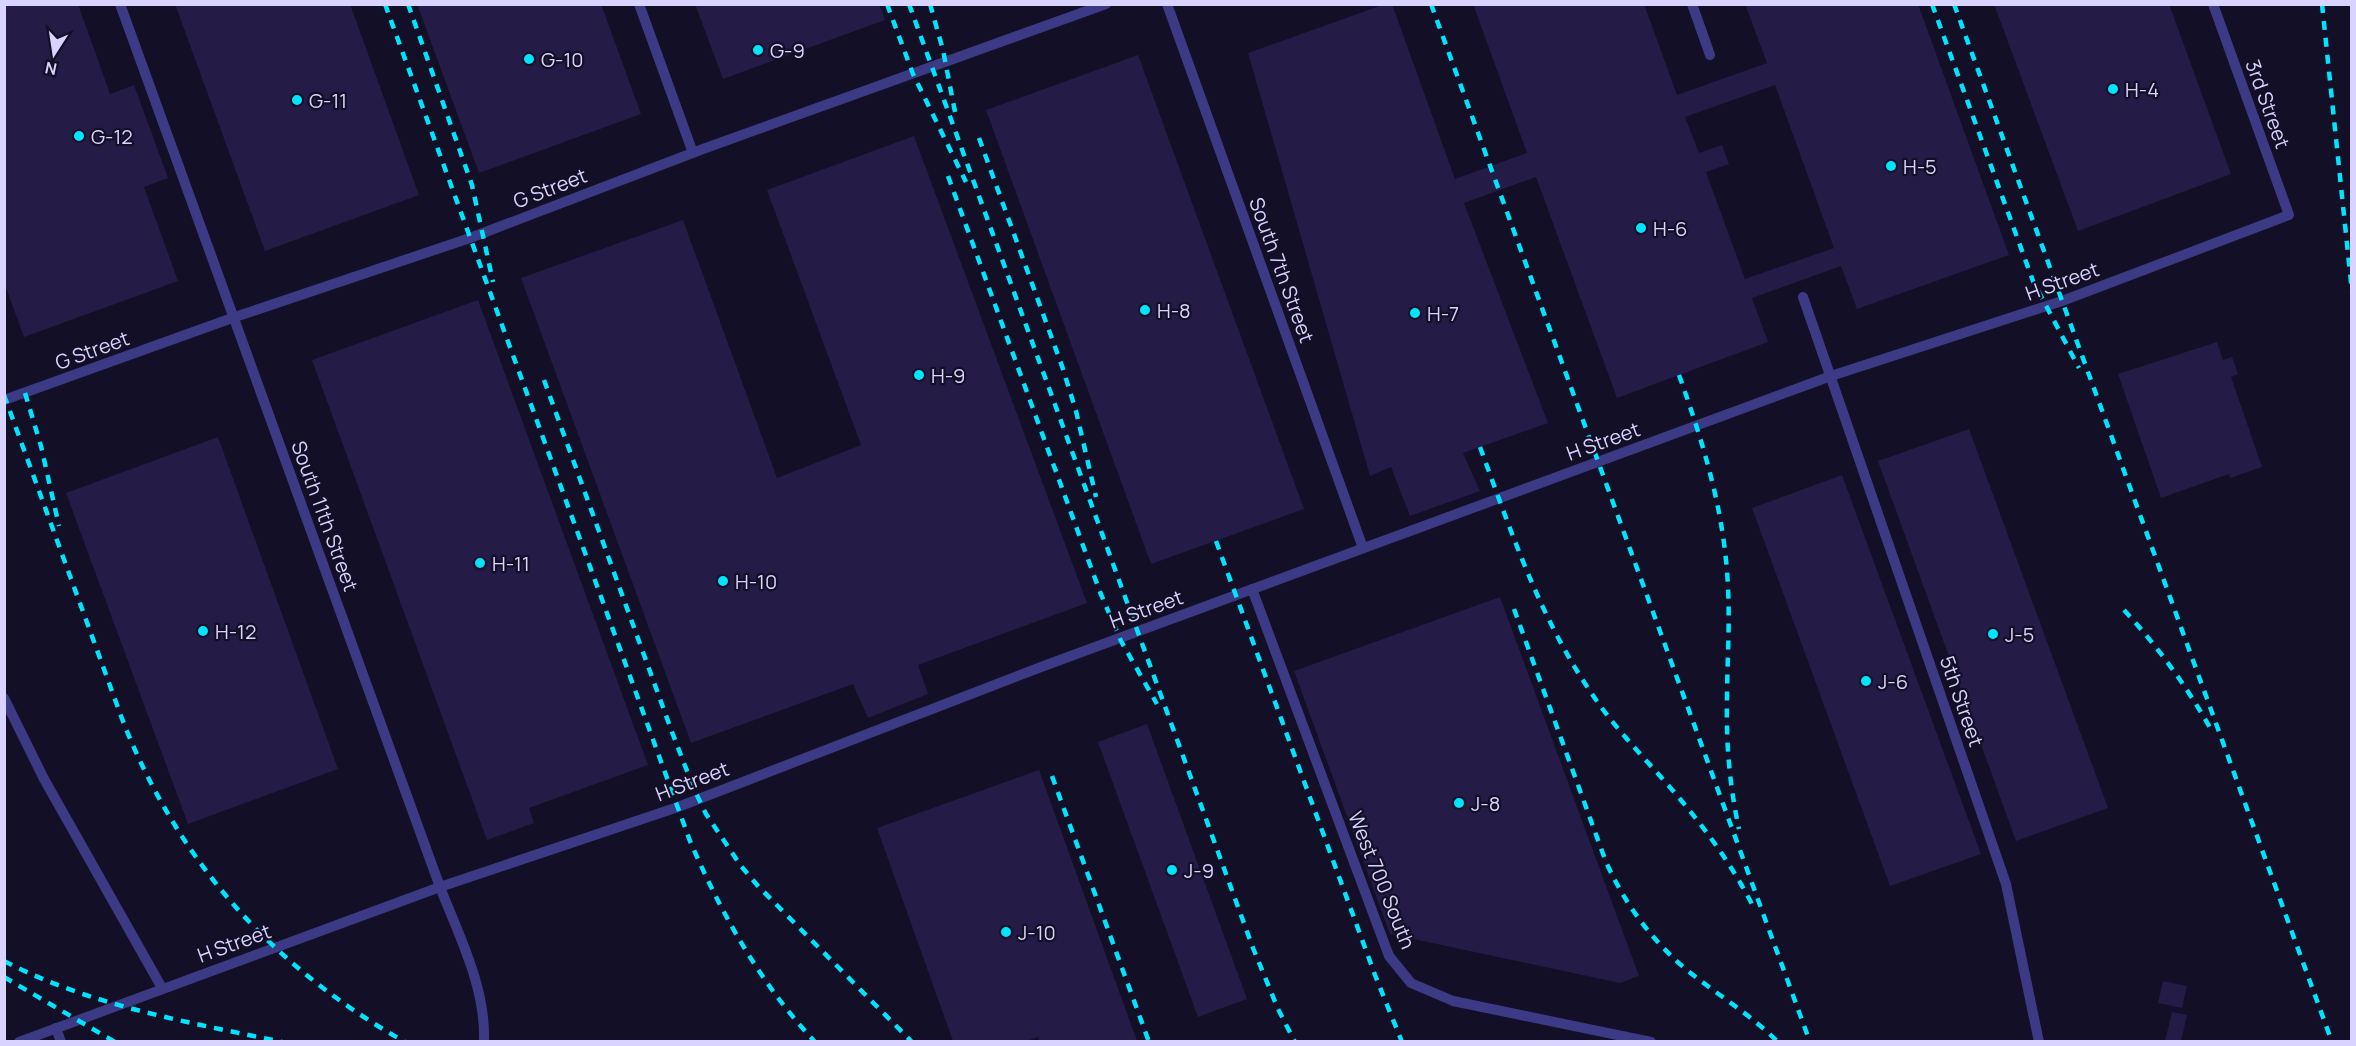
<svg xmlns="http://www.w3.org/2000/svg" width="2356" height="1046" viewBox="0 0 2356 1046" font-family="Manrope,sans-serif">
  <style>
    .building { fill: #241b47; fill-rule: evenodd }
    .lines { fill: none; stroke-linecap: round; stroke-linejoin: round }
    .lane { stroke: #3d3a85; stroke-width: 10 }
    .rail { stroke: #00e5ff; stroke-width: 4.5; stroke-dasharray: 9 8; stroke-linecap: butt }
    .poi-dot { fill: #00e5ff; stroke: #130f26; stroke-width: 2 }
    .labels { text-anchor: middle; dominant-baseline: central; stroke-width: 4.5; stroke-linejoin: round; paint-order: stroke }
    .poi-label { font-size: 20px; fill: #d9d4ff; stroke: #130f26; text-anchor: start }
    .street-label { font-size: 20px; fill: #d9d4ff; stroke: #130f26 }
  </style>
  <rect width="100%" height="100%" fill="#130f26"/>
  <!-- building -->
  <g class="building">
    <polygon points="4,4 78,4 110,94 134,85 168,178 144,187 178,281 24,337 4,282"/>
    <polygon points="175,4 350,4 419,195 265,251"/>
    <polygon points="417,4 601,4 641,114 479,173"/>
    <polygon points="695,4 879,4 885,20 723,79"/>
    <path d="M1385,4H1392L1455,179L1527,153L1473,4H1644L1677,95L1767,63L1745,4H1918L2009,255L1857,309L1841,266L1752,298L1768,342L1617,398L1536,177L1464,203L1548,423L1463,453L1480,491L1410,516L1391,467L1370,476L1248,53ZM1775,85L1834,248L1745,279L1706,172L1729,164L1722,145L1699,153L1685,117Z"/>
    <polygon points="1994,4 2169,4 2231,174 2078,231"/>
    <polygon points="1138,55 1304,509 1151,564 986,110"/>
    <polygon points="914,136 1087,603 918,665 928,694 868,718 853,684 691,743 521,278 683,220 777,478 861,445 767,190"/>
    <polygon points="478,300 648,765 529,808 534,823 487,840 312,360"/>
    <polygon points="2217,342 2223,360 2232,357 2238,374 2231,377 2262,467 2230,478 2229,474 2161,498 2118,374"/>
    <polygon points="1969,429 2108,808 2016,841 1878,461"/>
    <polygon points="218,437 338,769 188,824 66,493"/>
    <polygon points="1842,475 1981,854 1890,886 1752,508"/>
    <polygon points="1500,597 1639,976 1620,983 1390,934 1294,671"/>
    <polygon points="1147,724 1247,999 1198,1017 1098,742"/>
    <polygon points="1039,770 1137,1041 1040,1041 1038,1037 1026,1041 953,1041 877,828"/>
    <polygon points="2163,981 2187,986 2182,1008 2158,1003"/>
    <polygon points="2172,1012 2187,1015 2181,1041 2165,1041"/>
  </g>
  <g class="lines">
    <!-- lane -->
    <g class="lane">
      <path d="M120,4L440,887C459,936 486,987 484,1042"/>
      <polyline points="639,4 693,153"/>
      <polyline points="1167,4 1363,548"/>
      <polyline points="1692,4 1710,55"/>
      <polyline points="1803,297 2006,884 2039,1042"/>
      <polyline points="4,400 235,317 470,238 703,149 1106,4"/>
      <polyline points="1252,589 1389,956 1411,983 1453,1001 1651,1042"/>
      <polyline points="4,698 44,779 162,988"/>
      <polyline points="56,1028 61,1042"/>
      <polyline points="19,1042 440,887 678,807 1041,667 1831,376 2062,301 2289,215 2213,4"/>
    </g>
    <!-- rail -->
    <g class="rail">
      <path d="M385,4L690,841C722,915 760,983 815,1042"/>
      <polyline points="408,4 472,185 493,282"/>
      <polyline points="887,4 913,74 966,182"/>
      <polyline points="909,4 1253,948 1278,1009 1295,1042"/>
      <polyline points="930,4 943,50 956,117"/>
      <polyline points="1431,4 1810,1042"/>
      <polyline points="1932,4 2033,281 2079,368"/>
      <polyline points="1954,4 2332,1042"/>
      <polyline points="2322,4 2352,292"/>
      <polyline points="979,138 1062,366 1076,411 1096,497"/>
      <polyline points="948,176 1100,592 1121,641 1157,704"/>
      <path d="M1679,375C1704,445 1725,514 1728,588C1730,626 1727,664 1727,702C1726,745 1730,788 1739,829"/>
      <polyline points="544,380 672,732 694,789 706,814 741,866 758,886 912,1042"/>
      <polyline points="25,393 41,446 59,526"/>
      <path d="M4,395L124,724C180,864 274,968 405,1042"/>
      <path d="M1480,447C1511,531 1539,616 1590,691C1616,731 1650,763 1680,799C1708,832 1732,866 1752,904"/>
      <polyline points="1216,541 1375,975 1402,1042"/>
      <path d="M1514,609L1606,862C1625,904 1652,941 1688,971C1718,995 1751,1015 1778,1042"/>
      <path d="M2124,610C2159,648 2188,688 2213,733"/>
      <polyline points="1052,776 1149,1042"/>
      <path d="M4,961C91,1006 188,1022 282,1042"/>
      <polyline points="4,977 115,1042"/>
    </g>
  </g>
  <!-- markers -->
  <g class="poi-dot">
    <circle cx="758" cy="50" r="6"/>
    <circle cx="529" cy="59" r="6"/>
    <circle cx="2113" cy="89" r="6"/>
    <circle cx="297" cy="100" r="6"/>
    <circle cx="79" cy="136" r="6"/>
    <circle cx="1891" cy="166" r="6"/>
    <circle cx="1641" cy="228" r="6"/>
    <circle cx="1145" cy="310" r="6"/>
    <circle cx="1415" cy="313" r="6"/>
    <circle cx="919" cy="375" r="6"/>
    <circle cx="480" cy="563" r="6"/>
    <circle cx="723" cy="581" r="6"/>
    <circle cx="203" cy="631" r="6"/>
    <circle cx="1993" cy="634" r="6"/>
    <circle cx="1866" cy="681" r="6"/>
    <circle cx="1459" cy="803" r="6"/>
    <circle cx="1172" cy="870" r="6"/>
    <circle cx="1006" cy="932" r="6"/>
  </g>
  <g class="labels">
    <!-- poi labels -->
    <g class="poi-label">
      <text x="770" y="50">G-9</text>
      <text x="541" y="59">G-10</text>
      <text x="2125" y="89">H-4</text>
      <text x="309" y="100">G-11</text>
      <text x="91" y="136">G-12</text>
      <text x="1903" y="166">H-5</text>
      <text x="1653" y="228">H-6</text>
      <text x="1157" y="310">H-8</text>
      <text x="1427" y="313">H-7</text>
      <text x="931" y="375">H-9</text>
      <text x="492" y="563">H-11</text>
      <text x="735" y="581">H-10</text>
      <text x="215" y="631">H-12</text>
      <text x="2005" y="634">J-5</text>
      <text x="1878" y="681">J-6</text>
      <text x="1471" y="803">J-8</text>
      <text x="1184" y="870">J-9</text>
      <text x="1018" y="932">J-10</text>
    </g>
    <!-- street labels -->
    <g class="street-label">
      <text transform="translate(2268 104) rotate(70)">3rd Street</text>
      <text transform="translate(550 188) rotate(-21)">G Street</text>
      <text transform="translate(1282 270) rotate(70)">South 7th Street</text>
      <text transform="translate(2062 281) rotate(-20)">H Street</text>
      <text transform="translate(92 350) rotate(-20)">G Street</text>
      <text transform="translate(1603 441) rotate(-20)">H Street</text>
      <text transform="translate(325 516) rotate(70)">South 11th Street</text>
      <text transform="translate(1146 609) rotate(-20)">H Street</text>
      <text transform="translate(1962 701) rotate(71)">5th Street</text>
      <text transform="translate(692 781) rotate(-21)">H Street</text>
      <text transform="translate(1382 880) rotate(68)">West 700 South</text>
      <text transform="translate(234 943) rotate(-20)">H Street</text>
    </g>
  </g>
  <!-- border -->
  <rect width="2356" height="1046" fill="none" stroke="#d9d4ff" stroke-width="12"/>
  <!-- north arrow -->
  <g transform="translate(54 54) rotate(192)" stroke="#130f26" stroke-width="4.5" paint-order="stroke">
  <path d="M0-4.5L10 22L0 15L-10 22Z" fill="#d9d4ff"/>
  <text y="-9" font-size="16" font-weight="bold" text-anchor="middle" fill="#d9d4ff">N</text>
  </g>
</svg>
